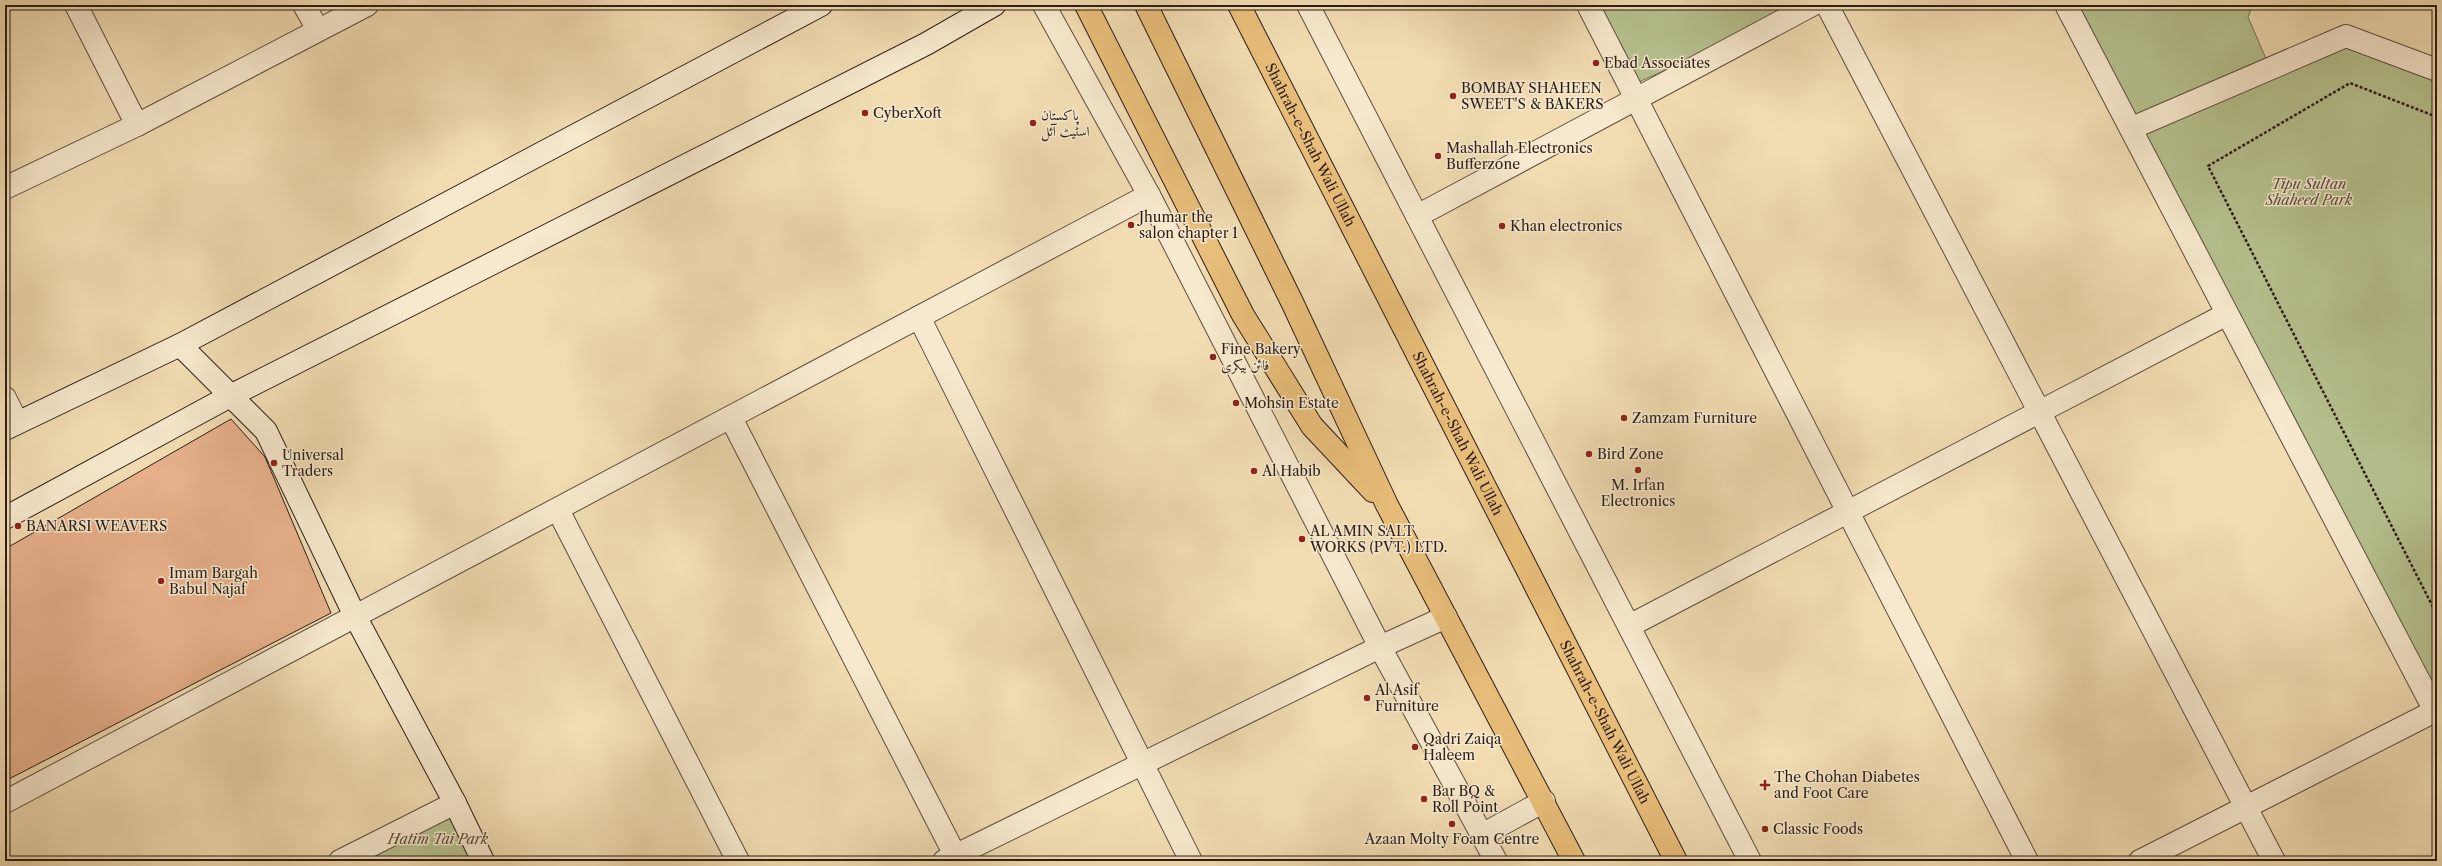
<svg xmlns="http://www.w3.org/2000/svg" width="2442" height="866" viewBox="0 0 2442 866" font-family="'Libre Caslon Text',Amiri,serif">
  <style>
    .green { fill: #b6c290; stroke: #717054 }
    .building { fill: #e7b18c; stroke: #2c1d17 }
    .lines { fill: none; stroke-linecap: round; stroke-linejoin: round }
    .street-casing { stroke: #5e4d3e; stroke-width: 24 }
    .secondary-casing { stroke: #2c1d17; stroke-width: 24 }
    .primary-casing { stroke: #2c1d17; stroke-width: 24 }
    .path { stroke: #2c1d17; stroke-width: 2.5; stroke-dasharray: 3 2; stroke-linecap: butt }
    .street { stroke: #f7e9ce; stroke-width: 22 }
    .secondary { stroke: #f7e9ce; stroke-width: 22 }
    .primary { stroke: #e9be7a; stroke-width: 22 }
    .poi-dot { fill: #8f2418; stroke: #f7e9ce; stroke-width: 1.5 }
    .labels { text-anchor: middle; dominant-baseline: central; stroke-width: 3; stroke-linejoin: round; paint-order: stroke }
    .poi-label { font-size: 14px; fill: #2c1d17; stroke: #f7e9ce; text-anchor: start }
    .street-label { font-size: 14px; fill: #2c1d17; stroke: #f7e9ce }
    .park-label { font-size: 14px; font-style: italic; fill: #554f3b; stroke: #f7e9ce }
  </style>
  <rect width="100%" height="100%" fill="#f2ddb3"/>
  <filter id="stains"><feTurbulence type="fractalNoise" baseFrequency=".005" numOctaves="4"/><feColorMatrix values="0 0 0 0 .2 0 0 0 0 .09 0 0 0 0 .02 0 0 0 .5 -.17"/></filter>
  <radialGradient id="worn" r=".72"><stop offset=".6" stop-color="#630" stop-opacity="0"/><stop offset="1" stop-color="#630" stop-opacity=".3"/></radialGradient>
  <!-- green -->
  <g class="green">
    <polygon points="1588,5 1810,5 1630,86"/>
    <polygon points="2066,5 2253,5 2248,17 2270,68 2346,36 2437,70 2437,715"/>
    <polygon points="448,808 476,861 343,861"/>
  </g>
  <!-- building -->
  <polygon class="building" points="231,419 265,457 331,613 5,781 5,549"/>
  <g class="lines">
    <defs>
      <g id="street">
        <polyline points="76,5 137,125"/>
        <polyline points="304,5 318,30"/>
        <polyline points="1044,5 1149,195 1380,647 1496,861"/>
        <polyline points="1308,5 1750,861"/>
        <polyline points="1588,5 2027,861"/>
        <polyline points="1827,5 2274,861"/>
        <polyline points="2066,5 2437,715"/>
        <polyline points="2132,128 2346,36 2437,70"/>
        <polyline points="5,188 137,125 367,5"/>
        <polyline points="1417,216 1812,5"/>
        <polyline points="919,317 1191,861"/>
        <polyline points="5,398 17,422"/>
        <polyline points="731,418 958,861"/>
        <polyline points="558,510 738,861"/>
        <polyline points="1629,626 2227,314"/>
        <polyline points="5,802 1149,195"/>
        <polyline points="1482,835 1544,801"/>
        <polyline points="340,861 455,803"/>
        <polyline points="944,861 1380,647 1446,617"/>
        <polyline points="2140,861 2435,711"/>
      </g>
      <g id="secondary">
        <polyline points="180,345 266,431 355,616 455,803 483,861"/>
        <polyline points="5,429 180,345 821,5"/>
        <polyline points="5,518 232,395 926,44 994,5"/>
      </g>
      <g id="primary">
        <polyline points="1086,5 1243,315 1312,426 1373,491"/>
        <polyline points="1146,5 1292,302 1387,505 1574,861"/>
        <path id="s1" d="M1239,5L1676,861"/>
      </g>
    </defs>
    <!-- street casing -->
    <use href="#street" class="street-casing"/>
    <!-- secondary casing -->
    <use href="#secondary" class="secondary-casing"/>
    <!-- primary casing -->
    <use href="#primary" class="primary-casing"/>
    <!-- path -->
    <polyline class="path" points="2437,117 2350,83 2208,166 2437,615"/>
    <!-- street -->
    <use href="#street" class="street"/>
    <!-- secondary -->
    <use href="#secondary" class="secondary"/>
    <!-- primary -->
    <use href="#primary" class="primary"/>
  </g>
  <!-- markers -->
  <g class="poi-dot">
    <circle cx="1596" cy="63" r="4"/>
    <circle cx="1453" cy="96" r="4"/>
    <circle cx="865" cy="113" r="4"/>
    <circle cx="1033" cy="123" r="4"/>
    <circle cx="1438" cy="156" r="4"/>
    <circle cx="1131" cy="225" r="4"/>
    <circle cx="1502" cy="226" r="4"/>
    <circle cx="1213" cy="357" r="4"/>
    <circle cx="1236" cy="403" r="4"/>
    <circle cx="1624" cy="418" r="4"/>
    <circle cx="1589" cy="454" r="4"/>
    <circle cx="274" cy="463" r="4"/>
    <circle cx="1638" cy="470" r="4"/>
    <circle cx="1254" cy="471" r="4"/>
    <circle cx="18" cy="526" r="4"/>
    <circle cx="1302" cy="539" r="4"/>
    <circle cx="161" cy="581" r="4"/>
    <circle cx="1367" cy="698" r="4"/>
    <circle cx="1415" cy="747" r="4"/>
    <path d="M1763 779h4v4h4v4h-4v4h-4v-4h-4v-4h4z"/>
    <circle cx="1424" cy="799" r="4"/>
    <circle cx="1452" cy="824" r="4"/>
    <circle cx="1765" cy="829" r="4"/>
  </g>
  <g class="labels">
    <!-- poi labels -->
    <g class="poi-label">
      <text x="1604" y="63">Ebad Associates</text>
      <text x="1461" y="88">BOMBAY SHAHEEN<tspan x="1461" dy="16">SWEET'S &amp; BAKERS</tspan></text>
      <text x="873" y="113">CyberXoft</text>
      <text x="1041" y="115">پاکستان<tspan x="1041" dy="16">اسٹیٹ آئل</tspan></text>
      <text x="1446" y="148">Mashallah Electronics<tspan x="1446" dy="16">Bufferzone</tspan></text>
      <text x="1139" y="217">Jhumar the<tspan x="1139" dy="16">salon chapter 1</tspan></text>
      <text x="1510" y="226">Khan electronics</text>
      <text x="1221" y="349">Fine Bakery<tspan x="1221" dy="16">فائن بیکری</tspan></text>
      <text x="1244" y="403">Mohsin Estate</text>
      <text x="1632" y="418">Zamzam Furniture</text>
      <text x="1597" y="454">Bird Zone</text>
      <text x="282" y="455">Universal<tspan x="282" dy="16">Traders</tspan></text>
      <text x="1262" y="471">Al Habib</text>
      <text x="1638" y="485" text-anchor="middle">M. Irfan<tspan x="1638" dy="16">Electronics</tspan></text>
      <text x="26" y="526">BANARSI WEAVERS</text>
      <text x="1310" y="531">AL AMIN SALT<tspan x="1310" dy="16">WORKS (PVT.) LTD.</tspan></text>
      <text x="169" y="573">Imam Bargah<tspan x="169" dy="16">Babul Najaf</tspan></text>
      <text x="1375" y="690">Al Asif<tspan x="1375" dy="16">Furniture</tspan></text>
      <text x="1423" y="739">Qadri Zaiqa<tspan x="1423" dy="16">Haleem</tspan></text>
      <text x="1774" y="777">The Chohan Diabetes<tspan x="1774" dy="16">and Foot Care</tspan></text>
      <text x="1432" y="791">Bar BQ &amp;<tspan x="1432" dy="16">Roll Point</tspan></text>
      <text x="1773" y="829">Classic Foods</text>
      <text x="1452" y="839" text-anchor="middle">Azaan Molty Foam Centre</text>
    </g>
    <!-- street labels -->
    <g class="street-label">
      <text stroke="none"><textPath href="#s1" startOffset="157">Shahrah-e-Shah Wali Ullah</textPath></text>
      <text stroke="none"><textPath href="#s1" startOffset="481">Shahrah-e-Shah Wali Ullah</textPath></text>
      <text stroke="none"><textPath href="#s1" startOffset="805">Shahrah-e-Shah Wali Ullah</textPath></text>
    </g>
    <!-- park labels -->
    <g class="park-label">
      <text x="2309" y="184">Tipu Sultan<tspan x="2309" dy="16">Shaheed Park</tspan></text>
      <text x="438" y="839">Hatim Tai Park</text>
    </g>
  </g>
  <!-- margin -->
  <rect width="2442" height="866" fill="none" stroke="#f2ddb3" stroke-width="20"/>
  <rect x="6" y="6" width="2430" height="854" fill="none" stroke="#2c1d17" stroke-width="2"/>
  <rect x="10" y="10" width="2422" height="846" fill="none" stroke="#2c1d17"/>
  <rect width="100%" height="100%" filter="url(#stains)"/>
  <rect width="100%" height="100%" fill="url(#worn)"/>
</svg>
